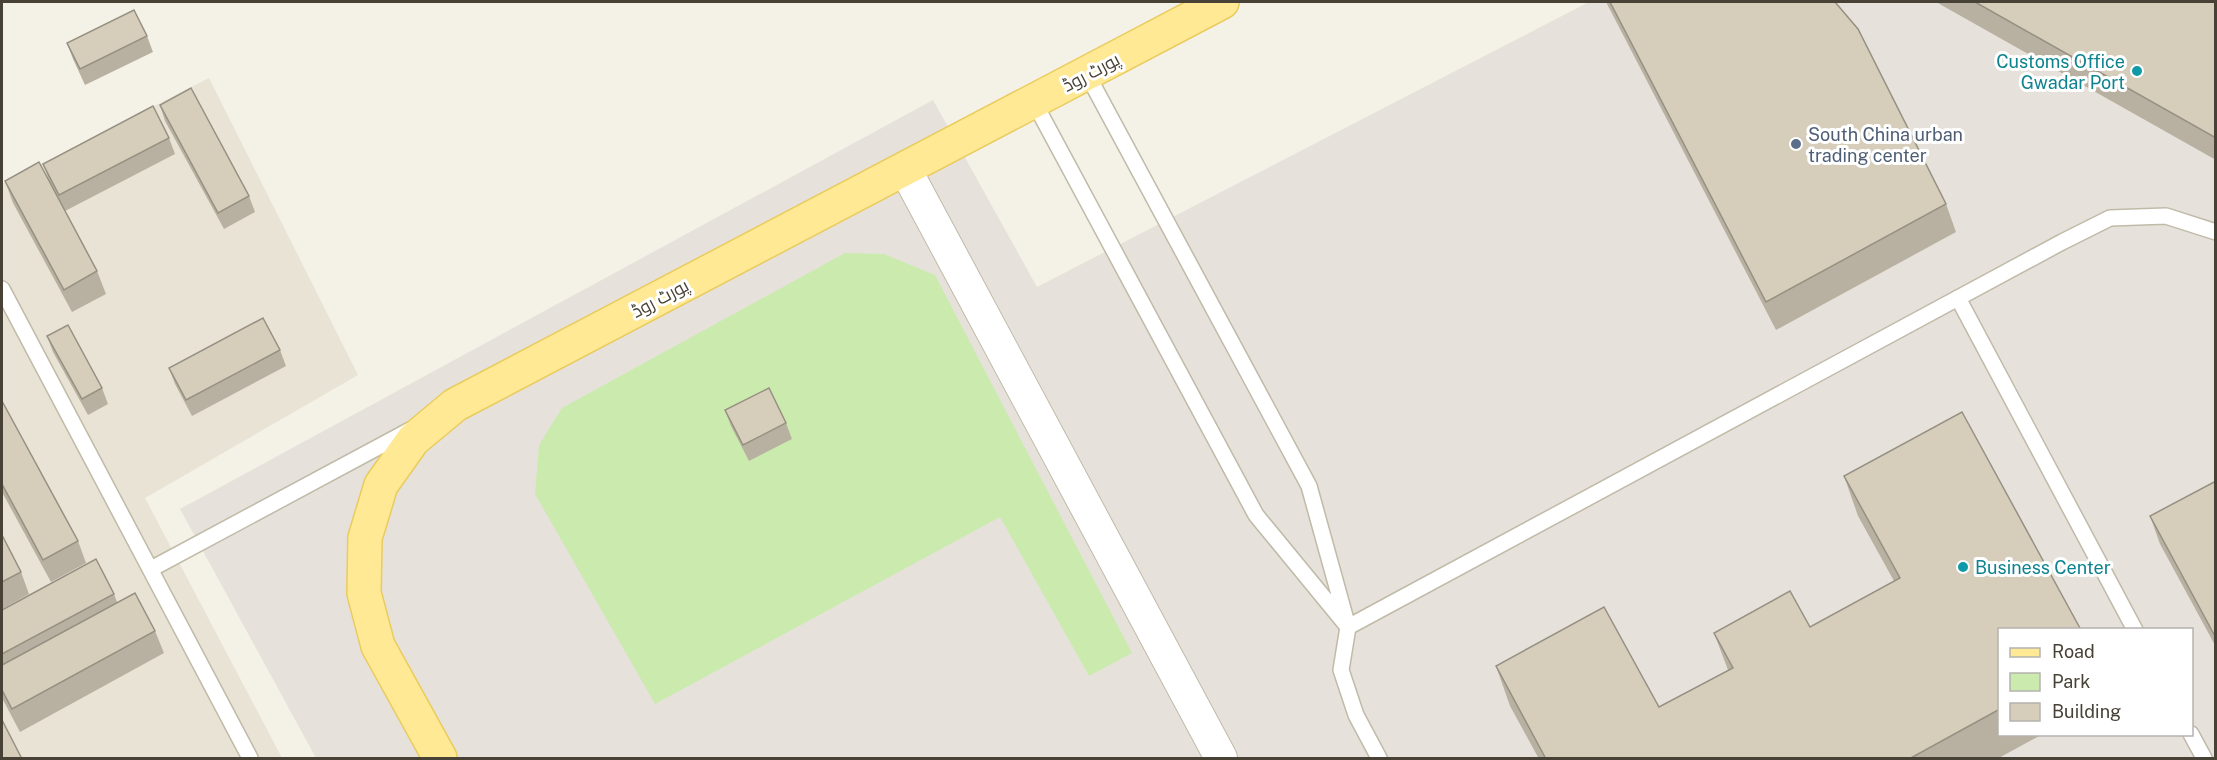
<svg xmlns="http://www.w3.org/2000/svg" width="2217" height="760" viewBox="0 0 2217 760" font-family="'Public Sans',Cairo,sans-serif">
  <style>
    .residential { fill: #e8e3d4 }
    .industrial { fill: #e6e2db; fill-rule: evenodd }
    .green { fill: #caebad }
    .lines { fill: none; stroke-linecap: round; stroke-linejoin: round }
    .lane-casing { stroke: #c0baa8; stroke-width: 18 }
    .street-casing { stroke: #c0baa8; stroke-width: 34 }
    .primary-casing { stroke: #eacb5e; stroke-width: 36 }
    .lane { stroke: #fff; stroke-width: 15 }
    .street { stroke: #fff; stroke-width: 32 }
    .primary { stroke: #ffe994; stroke-width: 33 }
    .wall { fill: #b8b1a1 }
    .building { fill: #d6cebb; stroke: #969083; stroke-width: 1.5 }
    .culture-dot { fill: #0f9aa8; stroke: #fff; stroke-width: 2 }
    .service-dot { fill: #5c6f8a; stroke: #fff; stroke-width: 2 }
    .labels { text-anchor: middle; dominant-baseline: central; stroke-width: 6; stroke-linejoin: round; paint-order: stroke }
    .culture-label { font-size: 18px; fill: #0d838f; stroke: #fff; text-anchor: end }
    .street-label { font-size: 18px; fill: #474235; stroke: #fff }
    .service-label { font-size: 18px; fill: #4e5e75; stroke: #fff; text-anchor: start }
  </style>
  <rect width="100%" height="100%" fill="#f4f1e6"/>
  <!-- residential -->
  <polygon class="residential" points="209,78 358,375 145,498 282,758 2,758 2,184"/>
  <!-- industrial -->
  <path class="industrial" d="M1589,2H2215V758H316L180,509L933,100L1037,287ZM2000,630H2192V734H2000Z"/>
  <!-- green -->
  <polygon class="green" points="845,253 884,254 935,275 1132,653 1089,676 1000,517 655,704 535,494 539,445 562,408"/>
  <g class="lines">
    <defs>
      <g id="lane">
        <polyline points="1034,102 1256,515 1348,627 1309,486 1087,74"/>
        <polyline points="2,289 250,758"/>
        <polyline points="1958,298 2135,630"/>
        <polyline points="151,569 410,430"/>
        <polyline points="2191,734 2204,758"/>
        <polyline points="1379,758 1356,715 1341,670 1348,627 2062,242 2110,218 2166,216 2216,232"/>
      </g>
      <polyline id="street" points="905,169 1221,758"/>
      <polyline id="primary" points="440,758 378,646 364,593 365,538 381,485 413,440 455,405 1222,2"/>
    </defs>
    <!-- lane casing -->
    <use href="#lane" class="lane-casing"/>
    <!-- street casing -->
    <use href="#street" class="street-casing"/>
    <!-- primary casing -->
    <use href="#primary" class="primary-casing"/>
    <!-- lane -->
    <use href="#lane" class="lane"/>
    <!-- street -->
    <use href="#street" class="street"/>
    <!-- primary -->
    <use href="#primary" class="primary"/>
  </g>
  <!-- wall -->
  <g class="wall">
    <polygon points="1606,2 1835,2 1946,204 1956,232 1776,330"/>
    <polygon points="1936,2 2216,2 2216,160"/>
    <polygon points="147,36 153,52 85,85 73,59 67,43"/>
    <polygon points="160,105 249,196 255,212 224,229 165,121"/>
    <polygon points="169,138 175,154 65,211 97,271 106,294 72,312 13,203 5,181 49,180 43,164"/>
    <polygon points="47,336 102,388 108,404 88,415 53,352"/>
    <polygon points="280,350 286,366 192,416 175,384 169,368"/>
    <polygon points="2,401 78,541 86,563 51,582 2,492"/>
    <polygon points="725,410 786,423 792,439 749,461 731,426"/>
    <polygon points="1844,476 2000,630 2000,735 2041,735 1997,759 1539,759 1510,706 1496,666 1659,707 1728,670 1714,633 1810,627 1894,581 1858,516"/>
    <polygon points="2216,481 2216,647 2160,544 2150,516"/>
    <polygon points="2,535 21,572 29,594 2,609"/>
    <polygon points="114,594 117,602 155,631 164,653 20,732 2,698 2,610"/>
  </g>
  <!-- building -->
  <g class="building">
    <polygon points="1610,2 1835,2 1858,29 1946,204 1766,302"/>
    <polygon points="1975,2 2216,2 2216,138"/>
    <polygon points="134,10 147,36 80,69 67,43"/>
    <polygon points="191,88 249,196 218,213 160,105"/>
    <polygon points="153,106 169,138 59,195 43,164"/>
    <polygon points="39,162 97,271 64,290 5,181"/>
    <polygon points="263,318 280,350 186,400 169,368"/>
    <polygon points="68,325 102,388 82,399 47,336"/>
    <polygon points="769,388 786,423 743,445 725,410"/>
    <polygon points="2,401 78,541 43,560 2,484"/>
    <polygon points="1962,412 2081,630 2000,630 2000,709 1909,759 1546,759 1496,666 1604,607 1659,707 1733,668 1714,633 1790,591 1810,627 1900,578 1844,476"/>
    <polygon points="2216,481 2216,638 2150,516"/>
    <polygon points="2,535 21,572 2,582"/>
    <polygon points="96,559 114,594 2,654 2,610"/>
    <polygon points="135,593 155,631 12,709 2,690 2,665"/>
    <polygon points="2,720 22,759 2,759"/>
  </g>
  <!-- markers -->
  <g class="culture-dot">
    <circle cx="2137" cy="71" r="6"/>
    <circle cx="1963" cy="567" r="6"/>
  </g>
  <circle class="service-dot" cx="1796" cy="144" r="6"/>
  <g class="labels">
    <!-- culture labels -->
    <g class="culture-label">
      <text x="2125" y="61">Customs Office<tspan x="2125" dy="21">Gwadar Port</tspan></text>
      <text x="1975" y="567" text-anchor="start">Business Center</text>
    </g>
    <!-- street labels -->
    <g class="street-label">
      <text transform="translate(1091 72) rotate(-28)">پورٹ روڈ</text>
      <text transform="translate(660 298) rotate(-28)">پورٹ روڈ</text>
    </g>
    <!-- service labels -->
    <g class="service-label">
      <text x="1808" y="134">South China urban<tspan x="1808" dy="21">trading center</tspan></text>
    </g>
  </g>
  <!-- border -->
  <rect width="2217" height="760" fill="none" stroke="#474235" stroke-width="6"/>
  <!-- legend -->
  <rect x="1998" y="628" width="195" height="108" fill="#ffffff" stroke="#b5b3ae" stroke-width="1.5"/>
  <rect x="2010" y="648" width="30" height="9" fill="#ffe994" stroke="#b5b3ae" stroke-width="1.5"/>
  <text x="2052" y="658" font-size="18" fill="#474235">Road</text>
  <rect x="2010" y="673" width="30" height="18" fill="#caebad" stroke="#b5b3ae" stroke-width="1.5"/>
  <text x="2052" y="688" font-size="18" fill="#474235">Park</text>
  <rect x="2010" y="703" width="30" height="18" fill="#d6cebb" stroke="#b5b3ae" stroke-width="1.5"/>
  <text x="2052" y="718" font-size="18" fill="#474235">Building</text>
</svg>
